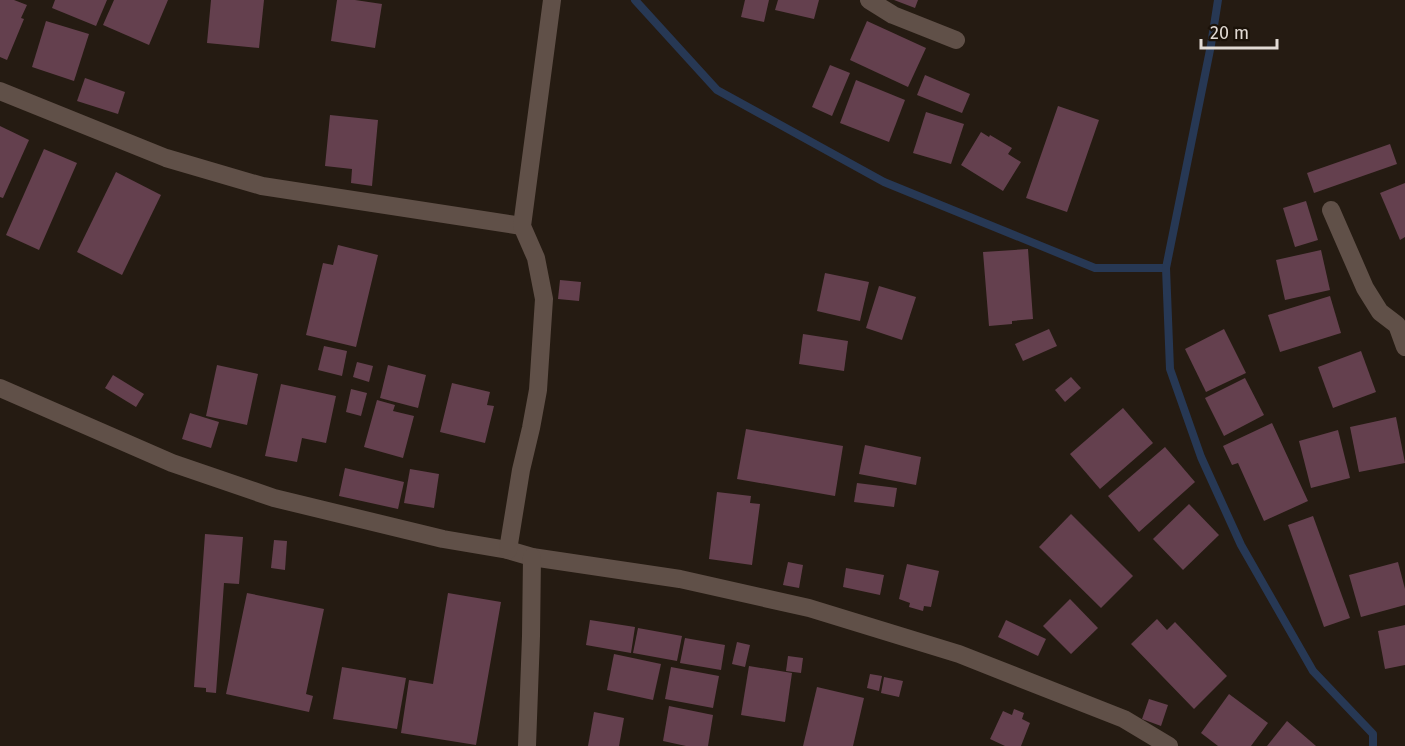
<svg xmlns="http://www.w3.org/2000/svg" width="1405" height="746" viewBox="0 0 1405 746" font-family="'Fira Sans',sans-serif">
  <style>
    .lines { fill: none; stroke-linecap: round; stroke-linejoin: round }
    .stream { stroke: #273854; stroke-width: 8 }
    .building { fill: #64404e }
    .minor { stroke: #605048; stroke-width: 18 }
  </style>
  <rect width="100%" height="100%" fill="#251b12"/>
  <g class="lines">
    <!-- stream -->
    <g class="stream">
      <polyline points="635,0 717,90 884,182 1095,268 1166,268"/>
      <polyline points="1218,0 1211,45 1166,268 1170,369 1201,457 1241,545 1313,671 1373,734 1373,746"/>
    </g>
  </g>
  <!-- building -->
  <g class="building">
    <polygon points="0,0 14,0 27,5 21,18 24,19 7,60 0,57"/>
    <polygon points="55,0 107,0 96,26 52,8"/>
    <polygon points="114,0 168,0 149,45 103,25"/>
    <polygon points="211,0 264,0 259,48 207,43"/>
    <polygon points="337,0 355,0 382,4 375,48 331,41"/>
    <polygon points="745,0 769,0 764,22 741,17"/>
    <polygon points="778,0 819,0 814,19 775,10"/>
    <polygon points="894,0 918,0 915,8"/>
    <polygon points="46,21 89,34 74,81 32,67"/>
    <polygon points="867,21 926,48 908,87 850,60"/>
    <polygon points="830,65 850,73 832,116 812,107"/>
    <polygon points="925,75 970,94 962,113 917,95"/>
    <polygon points="85,78 125,92 118,114 77,101"/>
    <polygon points="856,80 905,100 889,142 840,123"/>
    <polygon points="1058,106 1099,120 1067,212 1026,198"/>
    <polygon points="926,112 964,124 951,164 913,153"/>
    <polygon points="330,115 378,120 372,186 351,183 352,169 325,166"/>
    <polygon points="0,126 29,140 3,198 0,197"/>
    <polygon points="981,132 989,137 990,135 1012,148 1008,154 1021,162 1003,191 961,165"/>
    <polygon points="1390,144 1397,164 1314,193 1307,173"/>
    <polygon points="44,149 77,163 39,250 6,235"/>
    <polygon points="116,172 161,195 122,275 77,252"/>
    <polygon points="1405,183 1405,237 1400,240 1380,193"/>
    <polygon points="1306,201 1318,240 1295,247 1283,208"/>
    <polygon points="338,245 378,255 356,347 306,335 323,263 333,265"/>
    <polygon points="1028,249 1033,319 1012,321 1012,324 989,326 983,252"/>
    <polygon points="1321,250 1330,290 1285,300 1276,260"/>
    <polygon points="825,273 869,282 860,321 817,311"/>
    <polygon points="560,280 581,282 579,301 558,299"/>
    <polygon points="879,286 916,297 902,340 866,328"/>
    <polygon points="1330,296 1341,333 1280,352 1268,315"/>
    <polygon points="1049,329 1057,346 1023,361 1015,344"/>
    <polygon points="1224,329 1246,373 1206,392 1185,349"/>
    <polygon points="803,334 848,341 844,371 799,364"/>
    <polygon points="324,346 347,351 342,376 318,370"/>
    <polygon points="1361,351 1376,392 1333,408 1318,367"/>
    <polygon points="357,362 373,366 369,382 353,377"/>
    <polygon points="217,365 258,374 247,425 206,416"/>
    <polygon points="388,365 426,375 418,408 380,398"/>
    <polygon points="113,375 144,394 136,407 105,388"/>
    <polygon points="1071,377 1081,388 1065,402 1055,390"/>
    <polygon points="1245,378 1264,415 1224,436 1205,398"/>
    <polygon points="452,383 490,392 487,405 494,406 485,443 440,432"/>
    <polygon points="281,384 336,396 326,443 302,438 297,462 265,456"/>
    <polygon points="351,389 367,393 361,416 346,412"/>
    <polygon points="377,400 395,405 393,411 414,416 403,458 364,447"/>
    <polygon points="1123,408 1153,443 1100,489 1070,454"/>
    <polygon points="190,413 219,422 211,448 182,439"/>
    <polygon points="1396,417 1405,463 1359,472 1350,427"/>
    <polygon points="1272,423 1308,501 1264,521 1238,463 1232,465 1223,446"/>
    <polygon points="746,429 843,446 835,496 737,479"/>
    <polygon points="1338,430 1350,478 1311,488 1299,441"/>
    <polygon points="865,445 921,457 916,485 859,474"/>
    <polygon points="1165,447 1195,482 1139,532 1108,496"/>
    <polygon points="345,468 404,482 398,509 339,496"/>
    <polygon points="410,469 439,474 434,508 404,503"/>
    <polygon points="857,483 897,488 894,507 854,502"/>
    <polygon points="717,492 751,496 750,503 760,504 752,565 709,559"/>
    <polygon points="1189,504 1219,535 1183,570 1153,539"/>
    <polygon points="1071,514 1133,576 1101,608 1039,547"/>
    <polygon points="1313,516 1350,618 1324,627 1288,525"/>
    <polygon points="205,534 243,537 239,584 224,583 216,693 206,692 206,688 194,687"/>
    <polygon points="274,540 287,541 285,570 271,568"/>
    <polygon points="788,562 803,565 799,588 783,585"/>
    <polygon points="1398,562 1405,589 1405,605 1361,617 1349,575"/>
    <polygon points="907,564 939,571 931,607 924,606 923,611 909,607 910,603 899,599"/>
    <polygon points="846,568 884,575 880,595 843,587"/>
    <polygon points="247,593 324,609 306,694 313,696 309,712 226,694"/>
    <polygon points="448,593 501,602 476,745 401,733 409,680 433,684"/>
    <polygon points="1070,599 1098,628 1071,654 1043,626"/>
    <polygon points="1157,619 1167,630 1175,622 1227,676 1194,709 1131,644"/>
    <polygon points="590,620 635,627 631,653 586,645"/>
    <polygon points="1006,620 1046,639 1038,656 998,637"/>
    <polygon points="1405,625 1405,665 1385,669 1378,631"/>
    <polygon points="638,628 682,636 677,661 633,653"/>
    <polygon points="685,638 725,645 721,670 680,663"/>
    <polygon points="737,642 750,645 745,667 732,664"/>
    <polygon points="614,654 661,664 653,700 607,690"/>
    <polygon points="788,656 803,658 801,673 786,671"/>
    <polygon points="749,666 792,673 785,722 741,715"/>
    <polygon points="342,667 406,678 397,729 333,719"/>
    <polygon points="671,667 719,676 713,708 665,699"/>
    <polygon points="870,674 882,676 879,691 867,688"/>
    <polygon points="884,677 903,681 899,697 881,693"/>
    <polygon points="817,687 864,698 853,746 803,746"/>
    <polygon points="1229,694 1268,723 1251,746 1218,746 1201,733"/>
    <polygon points="1149,699 1168,705 1161,726 1142,719"/>
    <polygon points="669,706 713,715 708,746 686,746 663,741"/>
    <polygon points="1014,709 1024,713 1022,719 1030,723 1021,746 1005,746 990,739 1003,711 1012,715"/>
    <polygon points="594,712 624,718 619,746 588,746"/>
    <polygon points="1287,721 1316,746 1267,746"/>
  </g>
  <g class="lines">
    <!-- minor -->
    <g class="minor">
      <polyline points="869,0 893,15 956,40"/>
      <polyline points="0,91 166,158 262,186 522,226"/>
      <polyline points="1331,210 1365,288 1380,312 1397,325 1405,347"/>
      <polyline points="0,388 172,463 274,498 443,539 508,550 532,557 680,579 809,608 959,654 1124,719 1169,746"/>
      <polyline points="508,550 521,470 531,428 538,390 544,299 536,258 522,226 552,0"/>
      <polyline points="527,746 531,636 532,557"/>
    </g>
  </g>
  <!-- scale -->
  <path d="M1201 39v9h76v-9" fill="none" stroke="#e1dad4" stroke-width="3"/>
  <text x="1210" y="39" font-size="18" fill="#e1dad4" stroke="#1b1209" stroke-width="4.5" paint-order="stroke">20 m</text>
</svg>
